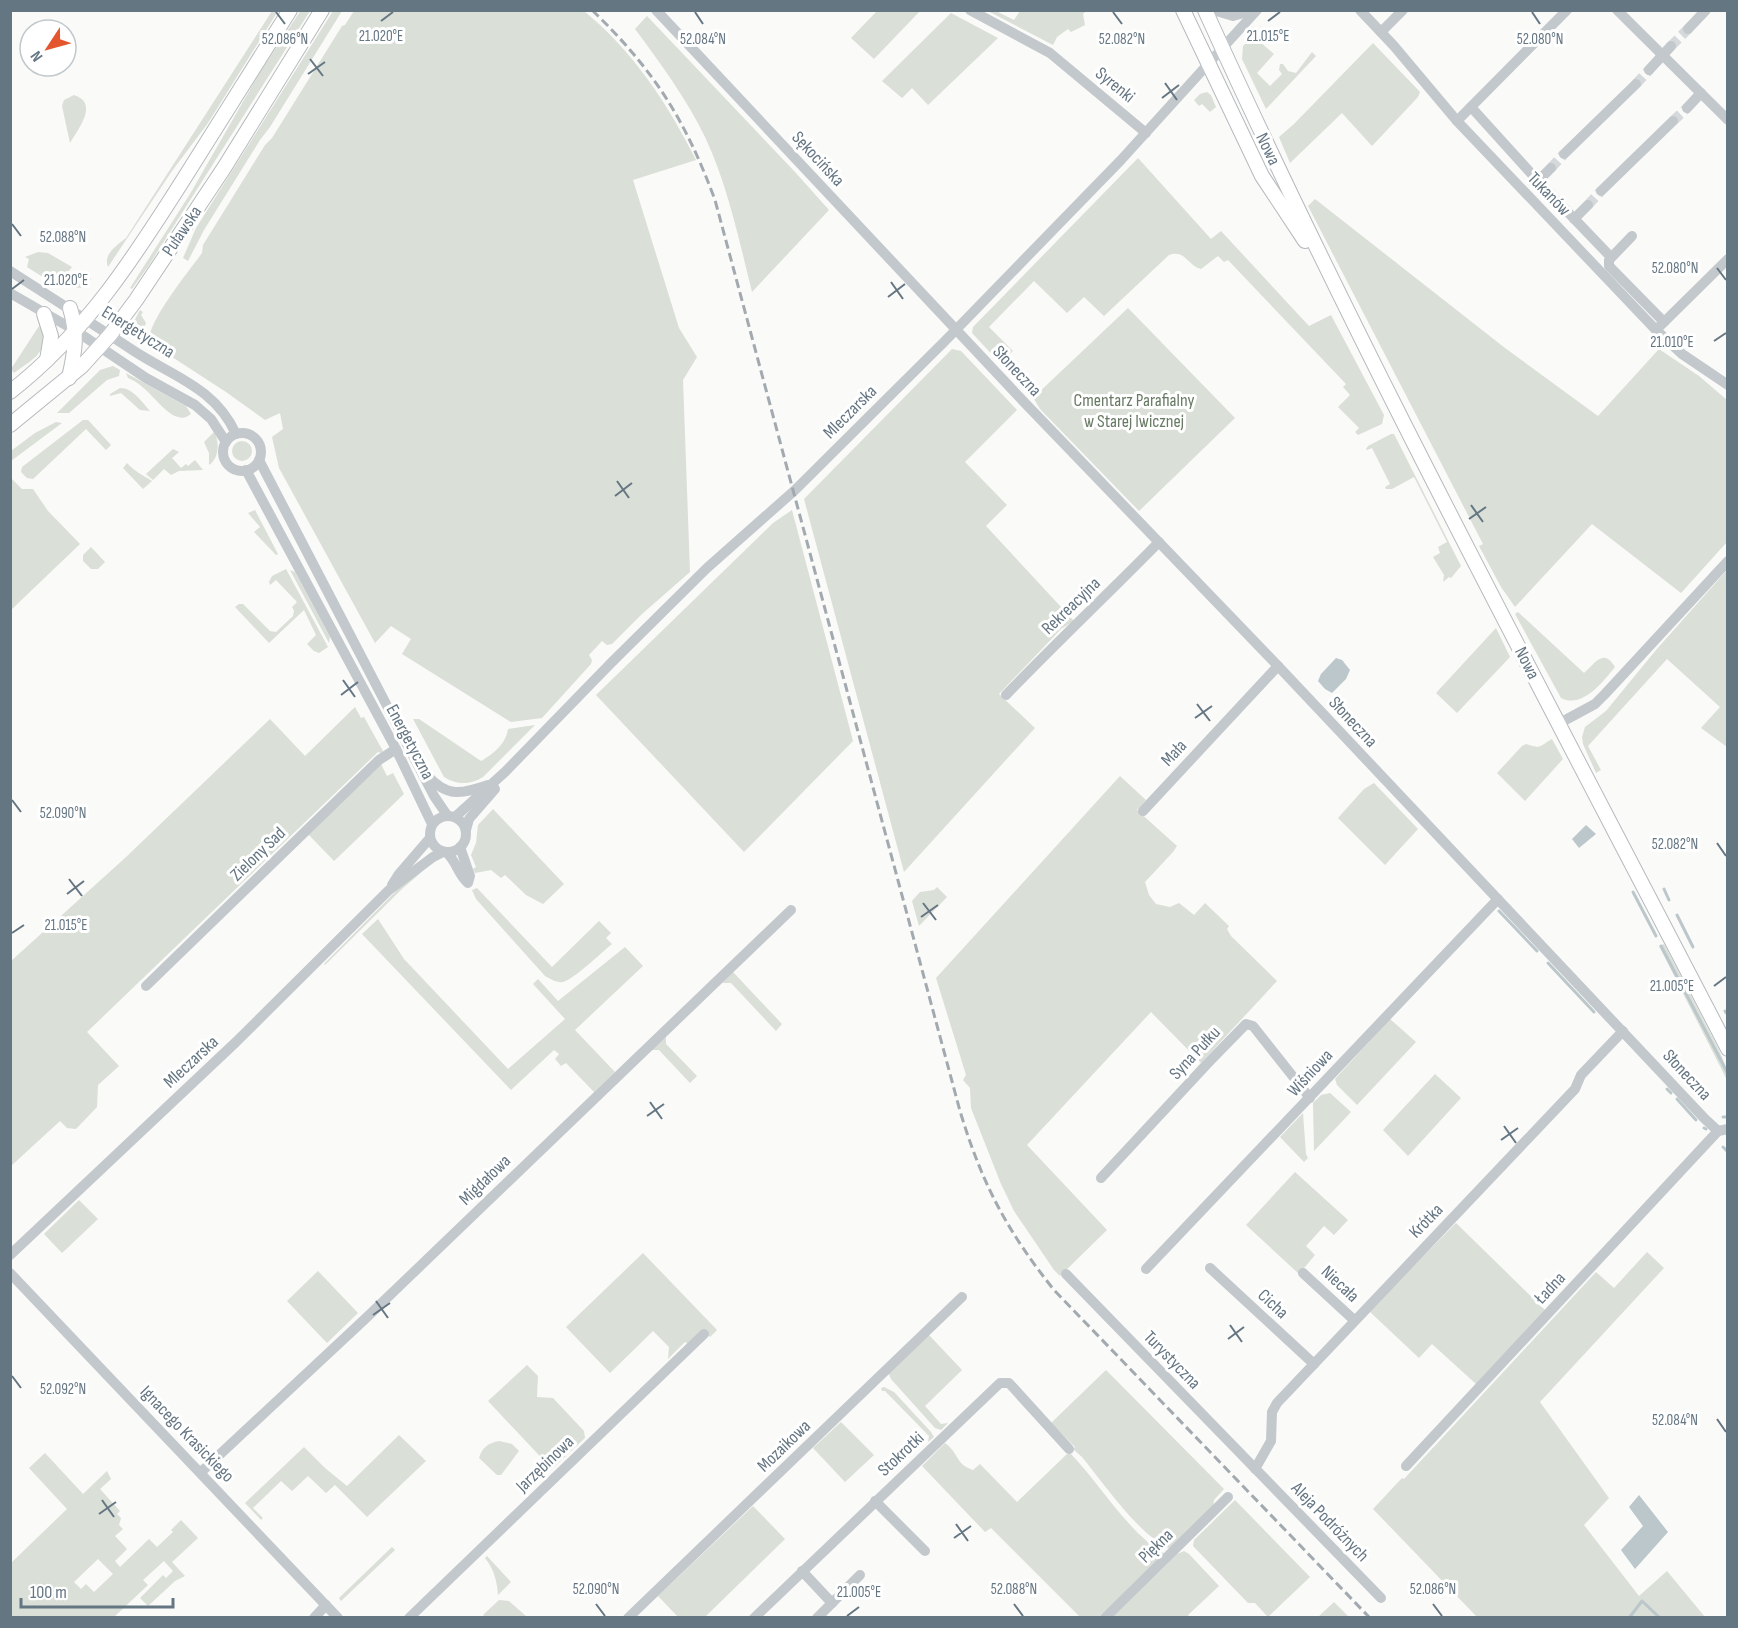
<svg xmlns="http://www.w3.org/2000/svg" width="1738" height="1628" viewBox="0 0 1738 1628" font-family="'Sofia Sans Condensed',sans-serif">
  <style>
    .green { fill: #dadfd7; fill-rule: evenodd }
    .water { fill: #bbc7cb }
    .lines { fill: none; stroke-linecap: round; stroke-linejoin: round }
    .stream { stroke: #bbc7cb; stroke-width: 3 }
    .minor-tunnel { stroke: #d5d9db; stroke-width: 10; stroke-dasharray: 10 5; stroke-linecap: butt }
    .major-casing { stroke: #b5babe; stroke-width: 16 }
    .minor { stroke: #c3c8cc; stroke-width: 10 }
    .major { stroke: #fff; stroke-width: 14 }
    .rail { stroke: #a2aab0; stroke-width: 3; stroke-dasharray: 9 4.5; stroke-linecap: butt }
    .ticks { fill: none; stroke: #657683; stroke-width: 2 }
    .labels { text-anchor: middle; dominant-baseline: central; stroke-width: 6; stroke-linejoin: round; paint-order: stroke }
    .street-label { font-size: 18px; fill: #657683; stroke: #fff }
    .park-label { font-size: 18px; fill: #687a64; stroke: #fff }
    .ticks-label { font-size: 15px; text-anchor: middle; fill: #657683; stroke: #fff; stroke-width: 6; stroke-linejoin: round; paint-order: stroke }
  </style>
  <rect width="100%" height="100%" fill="#fafaf8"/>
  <!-- green -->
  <g class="green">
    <polygon points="301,10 310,11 149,265 132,289 130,288 190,194 260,72"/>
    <path d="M272,11H278L208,123L172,171L108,267C103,254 116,246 126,238Z"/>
    <polygon points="333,11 342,11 270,127 260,140 204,230 188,261 183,258 196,228"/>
    <path d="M354,11H584C633,51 668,104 696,160L633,180L679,328L697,357L683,380L690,572L642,614L612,644L607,645L602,641L589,655L592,660L591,664L542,718L511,722L402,654L411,639L391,626L375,643L279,468L272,437L283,429L280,413L265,420L226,392L149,342C147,322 189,271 202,253L203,245L265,145L272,138L342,26L345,25Z"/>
    <polygon points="877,11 920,11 874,59 851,38"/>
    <polygon points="988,11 996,11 1014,20 1020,11 1086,11 1083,14 1085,25 1071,32 1068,29 1057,37 1053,45"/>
    <polygon points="951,13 998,38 928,105 912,88 902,98 882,81"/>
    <path d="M647,16L795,172L829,210L752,292C739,240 728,186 705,137C686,98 661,64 635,29Z"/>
    <polygon points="1253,36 1274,54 1257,73 1270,86 1282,74 1279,70 1280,64 1283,64 1288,71 1296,73 1312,52 1316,56 1266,109 1242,59 1243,46"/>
    <polygon points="1373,43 1420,92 1418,97 1372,146 1342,113 1290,163 1279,137 1294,124"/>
    <polygon points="1207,92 1211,95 1216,107 1210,112 1202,104 1199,106 1194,100 1200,94"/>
    <path d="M74,95C99,103 79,128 70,143L62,106L64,100Z"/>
    <path d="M1138,158L1211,239L1221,231L1309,326L1331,315L1384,415L1382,424L1358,435L1355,432L1359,428L1338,407L1350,395L1343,387L1346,384L1228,260L1224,262L1218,256L1201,269C1188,266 1185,249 1169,255L1104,316L1084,297L1067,313L1034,281L989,327L1013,351L1000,363L972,333L973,327Z"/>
    <polygon points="1315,199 1505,348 1598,416 1659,349 1699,376 1727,400 1727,542 1681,593 1592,524 1515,607 1501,587 1479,546 1483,544 1308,206"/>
    <polygon points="38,252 48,253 72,267 57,286 27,267 29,259 25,257"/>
    <polygon points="78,271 91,279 84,288 65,287"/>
    <polygon points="1128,308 1235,418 1139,511 1040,409 1034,399 1034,397"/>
    <path d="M140,310L143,312L141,315L146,323L137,342C130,329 133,322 140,310Z"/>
    <path d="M39,326L45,334C44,356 31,360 14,373L11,369Z"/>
    <polygon points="952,349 961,351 1017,410 965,462 1007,505 986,526 1074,621 1061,629 999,694 1035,728 904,872 804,499"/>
    <polygon points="113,366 120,370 119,376 107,380 69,413 57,413 100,370"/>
    <path d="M126,373L186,406L191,414C187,417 183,419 178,417C162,413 149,386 128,378Z"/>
    <path d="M120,388C133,388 142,402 150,411L140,410L121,393L110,396V394Z"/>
    <polygon points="83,420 88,420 111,445 106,450 86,429 33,479 27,478 21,472 22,467"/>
    <polygon points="56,422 62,423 11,461 11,451 35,433"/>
    <path d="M214,432C220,442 219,459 209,465V453L204,442Z"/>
    <polygon points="1391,434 1394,434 1461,566 1451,578 1449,577 1443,582 1444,575 1433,557 1440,553 1438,547 1447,542 1414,477 1392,489 1386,489 1385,487 1390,484 1372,448 1367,450 1366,449 1368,446"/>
    <circle cx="242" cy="451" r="10"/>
    <polygon points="173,449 179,452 172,458 181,468 186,464 188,466 195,460 203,470 179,471 171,475 164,469 153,480 146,474"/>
    <path d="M127,463C135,472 143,475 152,481L143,489L123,468Z"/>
    <polygon points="11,478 22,489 33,489 48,511 80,544 11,610"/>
    <polygon points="255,510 278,554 276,555 254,532 260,527 248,513"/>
    <polygon points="792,510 853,741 744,852 596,695 773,523"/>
    <polygon points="91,547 105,562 98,569 91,569 83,561 83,555"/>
    <polygon points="286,569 328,647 319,653 314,651 307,644 316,635 304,610 269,643 235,607 239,604 243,604 270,631 276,632 293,616 294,611 292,607 297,602 276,580 270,585 269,582 272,576"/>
    <polygon points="290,570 295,572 330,637 329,643"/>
    <polygon points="1727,570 1727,747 1701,728 1720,707 1667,659 1588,746 1601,770 1596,773 1583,744 1582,737 1585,727 1606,711 1656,650"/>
    <path d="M1518,612L1584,673C1596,663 1603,648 1615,667C1603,682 1582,709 1561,698L1515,614Z"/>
    <polygon points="1496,628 1510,657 1457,713 1436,693"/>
    <polygon points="355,707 361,718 364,717 383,751 381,753 378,752 87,1032 119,1066 98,1085 97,1107 76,1129 67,1128 60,1121 11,1166 11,961 125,858 270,719 305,756"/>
    <path d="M413,719H419L481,761C493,754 506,744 508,729L535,725L483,777C470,785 457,785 444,777Z"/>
    <path d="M1552,739L1563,759L1525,801L1497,773L1522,746L1526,744C1542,749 1538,747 1552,739Z"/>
    <polygon points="381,764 387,776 393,773 404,794 334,861 308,834"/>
    <polygon points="1120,776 1146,800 1137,810 1177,846 1173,852 1145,882 1149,895 1156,904 1170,907 1179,903 1194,915 1205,903 1229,926 1227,929 1231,936 1277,981 1201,1063 1151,1012 1027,1145 1107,1230 1060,1276 1054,1270 1014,1211 1001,1184 971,1108 970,1088 963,1080 966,1075 936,978"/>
    <polygon points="1374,783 1418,829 1385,865 1338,818 1364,789"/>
    <polygon points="493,809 564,884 543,904 526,895 505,875 501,878 491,870 475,873 473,869 476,867 471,855 476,843 478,825"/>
    <polygon points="423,871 403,888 325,965 324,964 403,884"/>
    <polygon points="937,887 947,897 919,926 912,901 920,892 934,890"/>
    <path d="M477,888L552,967L599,921L611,933L606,938L612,944C602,952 573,980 563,982C557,983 550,979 545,976L476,899L472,890Z"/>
    <polygon points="378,919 404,959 508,1069 565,1019 533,984 538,979 558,1001 625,947 643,966 575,1030 615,1072 594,1092 566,1063 561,1066 555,1059 559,1054 554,1050 511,1090 362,934"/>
    <polygon points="1664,944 1718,1048 1727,1069 1727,1080 1659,946"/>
    <polygon points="733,972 782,1024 776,1031 731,983 722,983"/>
    <polygon points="1390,1019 1416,1042 1357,1105 1337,1085 1335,1079"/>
    <polygon points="666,1037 666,1044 697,1076 690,1083 659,1050 651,1050"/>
    <polygon points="1435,1074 1461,1098 1408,1156 1383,1130"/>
    <polygon points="1330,1093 1351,1112 1314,1151 1313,1103 1321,1095"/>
    <polygon points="1303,1113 1306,1154 1308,1158 1304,1162 1280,1137"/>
    <polygon points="1295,1172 1348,1220 1334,1235 1324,1226 1306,1246 1315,1255 1299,1274 1246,1225"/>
    <polygon points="79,1200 98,1219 62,1253 44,1234"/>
    <polygon points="1456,1223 1545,1310 1476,1384 1432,1344 1419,1358 1369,1311"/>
    <polygon points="1647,1252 1664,1268 1540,1402 1609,1498 1584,1525 1639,1596 1667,1571 1705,1617 1477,1617 1373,1509 1402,1478 1404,1479 1596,1272 1614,1288"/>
    <polygon points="643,1253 717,1330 710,1337 703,1330 688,1344 685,1342 668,1359 669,1347 653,1331 610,1373 566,1327"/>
    <polygon points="318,1271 358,1313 327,1343 287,1301"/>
    <polygon points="929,1335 962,1370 925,1406 941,1424 948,1423 941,1430 935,1428 891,1379 888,1372"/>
    <polygon points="527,1365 538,1376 537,1397 553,1398 584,1431 585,1438 552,1469 488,1401"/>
    <path d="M1106,1370L1224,1489L1214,1500L1213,1508L1170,1549C1139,1535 1104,1484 1082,1457L1073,1449L1075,1447L1051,1423Z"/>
    <polygon points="884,1387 894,1392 931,1432 934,1437 928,1442 929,1436 885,1391 882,1391 881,1388"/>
    <polygon points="841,1422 874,1455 845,1482 813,1448"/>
    <polygon points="399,1435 426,1461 367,1517 335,1485 326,1493 308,1476 292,1491 281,1481 253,1508 263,1518 261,1520 245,1503 304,1447 325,1468 347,1486"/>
    <path d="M499,1441L512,1444L519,1451L501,1475H497L479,1458C482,1447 489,1443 499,1441Z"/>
    <path d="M945,1443C959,1453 955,1464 973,1470L980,1464L1017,1502L1067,1454H1071C1099,1483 1131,1536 1165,1554L1099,1617H1080L991,1528L985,1532L922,1466Z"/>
    <path d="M45,1453L83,1494L107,1471L111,1479L100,1489L120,1511L117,1514L121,1518L119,1525L123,1529L115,1536L127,1549L115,1561L120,1567L149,1539L157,1547L173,1532L171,1530L181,1520L198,1538L172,1562L185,1576L175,1581L148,1606L140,1598L163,1575L166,1578L173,1571L164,1561L143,1580L148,1585L114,1617H11V1563L67,1509L29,1468ZM98,1559L113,1574L94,1592L86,1584L81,1589L74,1582Z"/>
    <polygon points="1235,1500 1310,1577 1268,1617 1255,1603 1248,1603 1193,1546 1194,1540"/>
    <polygon points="753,1506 785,1539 705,1617 678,1617 658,1596"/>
    <polygon points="392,1547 395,1550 341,1601 339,1598"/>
    <polygon points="1184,1551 1189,1554 1219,1586 1188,1615 1190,1617 1112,1618 1177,1554"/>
    <path d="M487,1556L511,1582L498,1595C497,1581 494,1569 485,1558Z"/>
    <polygon points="499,1600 509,1601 527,1617 485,1617 483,1615"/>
    <polygon points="1334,1602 1349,1617 1318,1617"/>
  </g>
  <!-- water -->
  <g class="water">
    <polygon points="1336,658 1342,660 1350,670 1346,679 1332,693 1325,689 1318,681 1321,674"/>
    <polygon points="1586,825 1596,834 1579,848 1572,839"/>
    <polygon points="1639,1495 1668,1532 1635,1569 1621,1550 1643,1526 1629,1507"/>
  </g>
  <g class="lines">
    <!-- stream -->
    <g class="stream">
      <polyline points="1664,889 1669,900"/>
      <polyline points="1633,892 1656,936"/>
      <polyline points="1499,911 1537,951"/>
      <polyline points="1677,915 1693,947"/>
      <polyline points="1661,946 1728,1074"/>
      <polyline points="1548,963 1594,1012"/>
      <polyline points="1725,1011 1728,1015"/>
      <polyline points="1667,1089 1671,1093"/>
      <polyline points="1677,1099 1696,1120"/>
      <polyline points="1723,1117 1728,1117"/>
      <polyline points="1704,1128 1706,1129"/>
      <polyline points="1723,1147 1728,1152"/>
      <polyline points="1629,1618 1642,1601 1660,1618"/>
    </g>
    <!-- minor-tunnel -->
    <g class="minor-tunnel">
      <polyline points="1671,46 1688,29"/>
      <polyline points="1636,84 1649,70"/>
      <polyline points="1673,121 1687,108"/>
      <polyline points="1551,168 1564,154"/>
      <polyline points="1588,205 1601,191"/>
    </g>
    <defs>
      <g id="major">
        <polyline points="1183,10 1262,176 1305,241"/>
        <path d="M1205,10C1365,364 1550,705 1728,1049"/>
        <polyline points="44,314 51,336 47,360"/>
        <path d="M69,378C75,351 78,335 70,308"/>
        <path d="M10,392C86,333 135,256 185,177C220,121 255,66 290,10"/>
        <polyline points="10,425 82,366 110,335 136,300 224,168 322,10"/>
      </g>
    </defs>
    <!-- major casing -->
    <use href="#major" class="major-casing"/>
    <!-- minor -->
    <g class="minor">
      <polyline points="656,10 1023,401 1278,666 1705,1119 1718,1131 1728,1129"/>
      <polyline points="970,10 1050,53 1146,133"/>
      <polyline points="1213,10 1233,16 1254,10"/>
      <polyline points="1360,10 1394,46 1457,121 1656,330 1682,354 1728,385"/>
      <polyline points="1617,10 1728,120"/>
      <polyline points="1688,29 1706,10"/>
      <polyline points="1381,32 1403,10"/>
      <polyline points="1649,70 1671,46"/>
      <polyline points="1471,107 1538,181 1607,253"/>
      <polyline points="1687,108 1701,93"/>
      <polyline points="1457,121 1567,10"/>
      <polyline points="1564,154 1636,84"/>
      <polyline points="1538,181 1551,168"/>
      <polyline points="1601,191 1673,121"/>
      <polyline points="1574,219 1588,205"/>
      <polyline points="1632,236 1609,260 1609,266 1664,322"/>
      <path d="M10,271C52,298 93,324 134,351C174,377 215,388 236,434"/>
      <polyline points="10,293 76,331 146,378 195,405 211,419 226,442"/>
      <polyline points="1660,326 1728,259"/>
      <circle cx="242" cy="452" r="19"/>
      <polyline points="259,460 434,796 447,815"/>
      <polyline points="246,470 396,749 432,824"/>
      <path d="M1006,695C1056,643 1108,594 1159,542"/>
      <polyline points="1558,724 1595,704 1605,694 1728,561"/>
      <path d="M427,775C447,798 462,794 488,785"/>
      <polyline points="1143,811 1278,666"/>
      <circle cx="448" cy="834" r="18"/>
      <polyline points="455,817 505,772 611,663 707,568 794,491 944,342 1121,160 1257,10"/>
      <polyline points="466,830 469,819 495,789"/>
      <path d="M447,853C457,862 458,875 468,883L470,876L460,847"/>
      <polyline points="392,885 399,874 430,838"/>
      <polyline points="146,986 379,760 396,749"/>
      <polyline points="1101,1178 1207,1064 1246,1024 1253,1026 1310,1098"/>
      <polyline points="10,1255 236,1042 389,890 433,857 443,852"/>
      <polyline points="1210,1268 1314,1364"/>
      <polyline points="1146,1269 1498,899"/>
      <polyline points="10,1273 338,1618"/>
      <polyline points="1303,1273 1354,1320"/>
      <polyline points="1066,1274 1381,1598"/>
      <polyline points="1406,1466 1718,1131"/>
      <polyline points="1255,1469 1271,1441 1272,1412 1277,1403 1575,1089 1581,1075 1623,1031"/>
      <polyline points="201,1472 365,1319 791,910"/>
      <polyline points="875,1501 925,1551"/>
      <polyline points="802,1571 832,1603"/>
      <polyline points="314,1618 326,1605"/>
      <polyline points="409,1618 704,1334"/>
      <polyline points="628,1618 962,1297"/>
      <polyline points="754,1618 1000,1383 1009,1383 1069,1449"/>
      <polyline points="817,1618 860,1575"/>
      <polyline points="1105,1618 1228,1497"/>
    </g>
    <!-- major -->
    <use href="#major" class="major"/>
    <!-- rail -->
    <path class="rail" d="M592,10C654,70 685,119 715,200L960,1111C982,1184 1007,1231 1054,1290L1370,1618"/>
  </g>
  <!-- ticks -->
  <path class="ticks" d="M276,12L285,24M695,12L703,24M1113,12L1122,24M1532,12L1540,24M381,21L393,12M1268,21L1280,12M310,59L323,76M308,74L325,62M1165,83L1177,100M1162,98L1179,85M12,224L21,236M1717,268L1726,280M891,282L903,299M12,289L24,280M888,297L905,284M1714,341L1726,333M617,481L629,498M615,496L632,483M1471,505L1483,522M1469,519L1486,507M343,680L355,697M341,695L358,682M1197,704L1210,721M1195,718L1212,706M12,800L21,812M1717,843L1726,856M69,879L82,896M67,894L84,881M923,903L936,920M921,917L938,905M12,933L24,925M1714,986L1726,977M650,1102L662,1119M647,1116L664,1104M1504,1126L1516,1143M1501,1140L1518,1128M376,1301L388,1318M373,1315L390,1303M1230,1325L1242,1342M1228,1339L1244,1327M12,1376L21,1388M1717,1419L1726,1432M102,1500L114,1517M99,1514L116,1502M956,1524L968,1541M954,1538L971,1526M596,1604L605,1616M1014,1604L1023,1616M1433,1604L1442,1616M847,1616L859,1607"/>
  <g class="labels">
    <!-- street labels -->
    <g class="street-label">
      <text transform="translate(1115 85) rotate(39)">Syrenki</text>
      <text transform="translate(1268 149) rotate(64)">Nowa</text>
      <text transform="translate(818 159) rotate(47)">Sękocińska</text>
      <text transform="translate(1549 194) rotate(46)">Tukanów</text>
      <text transform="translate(182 231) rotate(-56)">Puławska</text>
      <text transform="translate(138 332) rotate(32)">Energetyczna</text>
      <text transform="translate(1017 371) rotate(47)">Słoneczna</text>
      <text transform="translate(850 412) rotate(-45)">Mleczarska</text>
      <text transform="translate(1071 606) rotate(-44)">Rekreacyjna</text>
      <text transform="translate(1527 663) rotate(63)">Nowa</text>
      <text transform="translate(1353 722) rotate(47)">Słoneczna</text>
      <text transform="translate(410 742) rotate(62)">Energetyczna</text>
      <text transform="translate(1174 753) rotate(-47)">Mała</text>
      <text transform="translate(258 854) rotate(-44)">Zielony Sad</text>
      <text transform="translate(1195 1053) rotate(-47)">Syna Pułku</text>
      <text transform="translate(191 1062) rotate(-43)">Mleczarska</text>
      <text transform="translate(1310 1073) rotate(-47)">Wiśniowa</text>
      <text transform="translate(1687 1075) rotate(47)">Słoneczna</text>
      <text transform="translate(485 1180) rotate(-44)">Migdałowa</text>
      <text transform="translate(1426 1221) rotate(-46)">Krótka</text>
      <text transform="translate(1340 1284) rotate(43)">Niecała</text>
      <text transform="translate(1550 1288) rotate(-47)">Ładna</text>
      <text transform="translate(1273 1304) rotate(43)">Cicha</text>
      <text transform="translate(1172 1360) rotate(46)">Turystyczna</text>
      <text transform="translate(187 1434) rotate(46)">Ignacego Krasickiego</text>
      <text transform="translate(784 1446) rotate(-44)">Mozaikowa</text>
      <text transform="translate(901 1454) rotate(-43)">Stokrotki</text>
      <text transform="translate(545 1464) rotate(-44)">Jarzębinowa</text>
      <text transform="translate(1330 1522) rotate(46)">Aleja Podróżnych</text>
      <text transform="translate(1156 1546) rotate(-44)">Piękna</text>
    </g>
    <!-- park labels -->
    <g class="park-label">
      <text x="1134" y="400">Cmentarz Parafialny<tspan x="1134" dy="21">w Starej Iwicznej</tspan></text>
    </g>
  </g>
  <g class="ticks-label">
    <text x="381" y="41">21.020°E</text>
    <text x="1268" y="41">21.015°E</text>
    <text x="285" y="44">52.086°N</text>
    <text x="703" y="44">52.084°N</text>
    <text x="1122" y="44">52.082°N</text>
    <text x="1540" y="44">52.080°N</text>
    <text x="63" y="242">52.088°N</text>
    <text x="1675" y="273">52.080°N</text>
    <text x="66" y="285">21.020°E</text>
    <text x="1672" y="347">21.010°E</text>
    <text x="63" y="818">52.090°N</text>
    <text x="1675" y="849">52.082°N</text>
    <text x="66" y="930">21.015°E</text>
    <text x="1672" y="991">21.005°E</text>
    <text x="63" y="1394">52.092°N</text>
    <text x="1675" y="1425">52.084°N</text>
    <text x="596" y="1594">52.090°N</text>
    <text x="1014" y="1594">52.088°N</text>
    <text x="1433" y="1594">52.086°N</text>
    <text x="859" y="1597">21.005°E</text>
  </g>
  <!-- border -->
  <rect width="1738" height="1628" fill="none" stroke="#657683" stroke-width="24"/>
  <!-- north arrow -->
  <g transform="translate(48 48) rotate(234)"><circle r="28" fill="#ffffff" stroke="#c1c8cd" stroke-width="1.5"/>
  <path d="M0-4.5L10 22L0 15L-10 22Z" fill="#e4572e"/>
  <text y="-9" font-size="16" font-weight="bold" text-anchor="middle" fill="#657683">N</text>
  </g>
  <!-- scale -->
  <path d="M21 1598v9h152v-9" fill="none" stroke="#657683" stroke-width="3"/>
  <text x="30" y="1598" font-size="18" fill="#657683" stroke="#ffffff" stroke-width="4.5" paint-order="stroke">100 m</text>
</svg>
